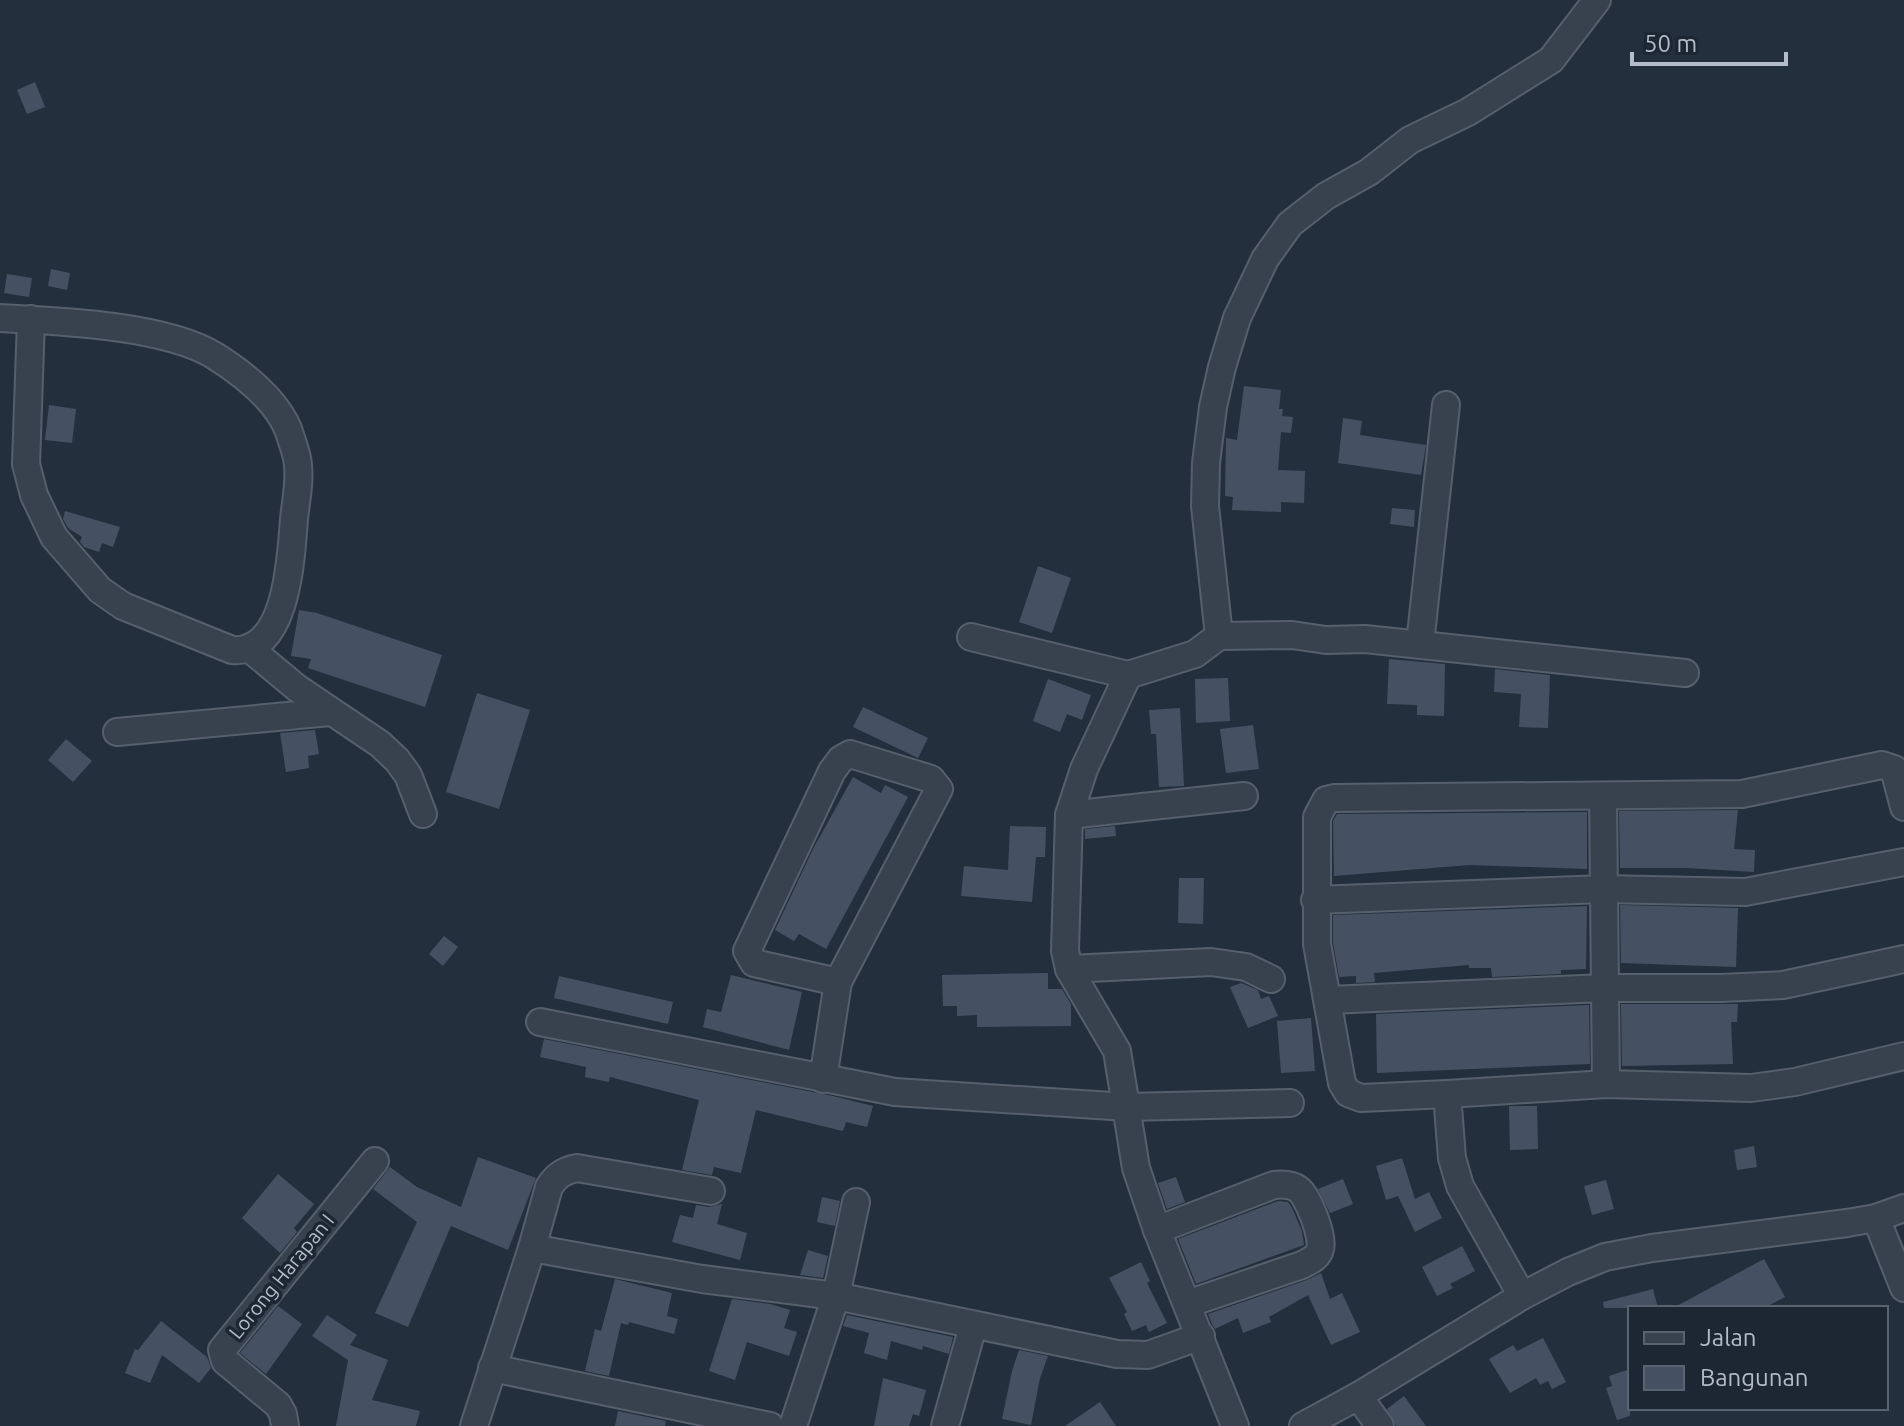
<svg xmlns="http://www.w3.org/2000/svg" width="1904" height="1426" viewBox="0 0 1904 1426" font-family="Ubuntu,sans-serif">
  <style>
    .building { fill: #455162 }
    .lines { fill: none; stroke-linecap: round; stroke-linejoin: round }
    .minor-casing { stroke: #565f6c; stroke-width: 30 }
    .minor { stroke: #38414e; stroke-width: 26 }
    .labels { text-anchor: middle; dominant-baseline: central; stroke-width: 7; stroke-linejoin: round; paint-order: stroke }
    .street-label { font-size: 20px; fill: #b4bcc9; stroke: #1d2633 }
  </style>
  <rect width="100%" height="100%" fill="#242f3e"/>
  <!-- building -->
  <g class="building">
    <polygon points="35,82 45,107 27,114 17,90"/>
    <polygon points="51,269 70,273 67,290 48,286"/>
    <polygon points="7,274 32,278 29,297 4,293"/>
    <polygon points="1244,386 1281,390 1279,409 1283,409 1282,416 1293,417 1291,433 1281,432 1278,470 1305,471 1304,503 1281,502 1281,512 1232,510 1233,497 1225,496 1226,438 1237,440"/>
    <polygon points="49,405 76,409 72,443 45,440"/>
    <polygon points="1343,418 1362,421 1360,435 1426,445 1421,475 1338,463"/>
    <polygon points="1392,508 1415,510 1414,527 1390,524"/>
    <polygon points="65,511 120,527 113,547 102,543 99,552 84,547 80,542 82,537 68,528 63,519"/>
    <polygon points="1038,566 1071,578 1052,633 1019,622"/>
    <polygon points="299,610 317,613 442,655 425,707 308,668 311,659 291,656"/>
    <polygon points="1389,659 1445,664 1444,716 1417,715 1417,705 1387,704"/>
    <polygon points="1495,669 1550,675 1548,728 1519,727 1521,694 1494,692"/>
    <polygon points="1228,678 1230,721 1196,723 1195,679"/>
    <polygon points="1048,679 1091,695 1082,720 1067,714 1060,732 1033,721"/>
    <polygon points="477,693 530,710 499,809 446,792"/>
    <polygon points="863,707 928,738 918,758 853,727"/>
    <polygon points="1180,708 1184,786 1159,787 1156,734 1151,734 1149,710"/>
    <polygon points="1253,725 1259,769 1226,773 1220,729"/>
    <polygon points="315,730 319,754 308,756 309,768 286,772 280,733"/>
    <polygon points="66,739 92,761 73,782 48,760"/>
    <polygon points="853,777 881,793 885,785 908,797 826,949 799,934 794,941 775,930 813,849"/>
    <polygon points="1738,810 1734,849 1755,850 1754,872 1687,868 1620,868 1619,811"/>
    <polygon points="1587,812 1587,869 1469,865 1334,876 1333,821 1337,814"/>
    <polygon points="1010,826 1046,827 1045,857 1036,857 1032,902 961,896 964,866 1008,870"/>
    <polygon points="1115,826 1116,836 1085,839 1085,829"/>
    <polygon points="1179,878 1204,878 1203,924 1178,923"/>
    <polygon points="1620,905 1738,908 1736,967 1621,963"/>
    <polygon points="1587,906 1586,969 1561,970 1561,974 1492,977 1491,968 1469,968 1469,965 1374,973 1375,982 1356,983 1356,976 1339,977 1333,943 1333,915"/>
    <polygon points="444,936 458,947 443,966 429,954"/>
    <polygon points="1048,973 1048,989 1062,989 1071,1004 1071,1026 977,1027 977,1015 957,1016 957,1006 943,1006 942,975"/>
    <polygon points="731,975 802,992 789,1050 703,1027 707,1009 721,1012"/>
    <polygon points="559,976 673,1002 668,1024 554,998"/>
    <polygon points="1241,983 1258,990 1261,999 1269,996 1278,1016 1248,1028 1230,987"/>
    <polygon points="1621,1004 1738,1004 1737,1022 1731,1022 1733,1064 1622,1066"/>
    <polygon points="1589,1005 1590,1064 1377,1073 1376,1014"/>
    <polygon points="1311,1018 1315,1071 1281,1073 1277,1021"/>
    <polygon points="544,1039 833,1096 873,1106 867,1127 846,1122 843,1131 756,1110 741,1173 714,1167 712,1175 682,1170 699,1100 610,1077 609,1082 585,1077 586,1067 540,1057"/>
    <polygon points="1509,1106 1537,1106 1538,1149 1510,1150"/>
    <polygon points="1754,1146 1757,1167 1737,1170 1734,1150"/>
    <polygon points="478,1157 536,1178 508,1250 451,1226 408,1327 375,1313 417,1222 373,1189 390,1167 417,1187 461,1207"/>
    <polygon points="1402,1158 1415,1199 1429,1192 1442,1218 1415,1232 1398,1196 1386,1200 1376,1166"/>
    <polygon points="278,1174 314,1204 294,1228 297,1232 280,1253 242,1218"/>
    <polygon points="1176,1177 1185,1202 1167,1209 1158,1183"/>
    <polygon points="1343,1179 1353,1204 1330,1213 1318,1189"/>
    <polygon points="1606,1180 1614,1209 1592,1215 1584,1186"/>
    <polygon points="822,1197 840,1201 835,1226 817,1222"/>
    <polygon points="1278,1201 1288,1202 1292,1208 1302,1231 1304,1245 1196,1284 1178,1239"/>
    <polygon points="722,1204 717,1224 747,1233 740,1260 672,1242 680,1215 693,1218 696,1205 709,1207"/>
    <polygon points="1462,1246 1475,1271 1450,1284 1453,1288 1437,1296 1422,1267"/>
    <polygon points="808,1250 828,1256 823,1278 800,1275"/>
    <polygon points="1764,1259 1785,1297 1764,1308 1673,1308"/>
    <polygon points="1141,1262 1150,1281 1147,1283 1167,1323 1149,1332 1146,1325 1132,1331 1124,1314 1127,1312 1109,1278"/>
    <polygon points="1321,1273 1330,1299 1342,1293 1360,1332 1331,1345 1308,1295 1269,1317 1271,1322 1243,1333 1238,1318 1215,1329 1212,1324 1208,1314 1307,1280"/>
    <polygon points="615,1279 672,1293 667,1316 678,1319 674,1334 629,1322 628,1325 621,1323 609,1376 585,1371 595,1329 601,1331"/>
    <polygon points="1653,1289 1658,1308 1604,1308 1603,1302"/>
    <polygon points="732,1299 770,1304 790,1310 784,1328 797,1332 789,1356 747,1342 735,1380 709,1371"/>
    <polygon points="278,1306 302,1324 266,1374 240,1353"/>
    <polygon points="327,1315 357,1335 350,1345 388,1360 372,1400 420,1411 416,1426 336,1426 348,1360 312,1336"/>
    <polygon points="847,1315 953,1337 949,1354 923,1346 922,1350 891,1341 887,1360 864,1353 869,1333 843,1326"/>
    <polygon points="161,1321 207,1357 211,1368 199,1383 162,1355 150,1383 125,1373 135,1349 138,1350"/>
    <polygon points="1543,1338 1566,1382 1552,1389 1548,1381 1540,1385 1536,1378 1510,1393 1489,1359 1513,1345 1517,1351"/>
    <polygon points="1019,1350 1048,1356 1040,1378 1031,1425 1002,1419 1012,1371"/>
    <polygon points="1630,1369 1630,1416 1617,1420 1606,1388 1612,1386 1609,1376"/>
    <polygon points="883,1378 926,1390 919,1416 913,1414 909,1426 874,1426"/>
    <polygon points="1404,1396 1426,1426 1396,1426 1387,1409"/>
    <polygon points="1100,1402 1116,1426 1065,1426"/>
    <polygon points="618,1411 666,1421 665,1426 615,1426"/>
  </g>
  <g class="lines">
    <defs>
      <g id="minor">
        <path d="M0,318C58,321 166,325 215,356C242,373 275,399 288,429C291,438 295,449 297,458C301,477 296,500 294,519C291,555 288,655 232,650L123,606L100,590L54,537L34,495L26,464L31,319"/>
        <polyline points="1219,636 1205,506 1206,463 1213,407 1222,367 1237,318 1265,259 1290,224 1326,196 1369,172 1410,140 1468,112 1551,60 1597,0"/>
        <polyline points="971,637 1128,675"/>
        <polyline points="1420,644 1446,405"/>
        <polyline points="249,648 297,688 380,744 397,760 408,775 423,814"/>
        <polyline points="117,732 330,712"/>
        <polyline points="1603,796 1606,1084"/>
        <polyline points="1069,815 1244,796"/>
        <polyline points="1315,900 1604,889 1745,892 1904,862"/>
        <polyline points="1069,969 1211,962 1246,967 1271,979"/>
        <polyline points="1328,1000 1605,988 1721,988 1783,985 1904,959"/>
        <polyline points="540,1022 895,1092 1127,1107 1290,1103"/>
        <polyline points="823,1079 838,982 939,789 931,779 850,754 841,759 832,771 747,951 754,963 838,982"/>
        <polyline points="1447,1094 1361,1098 1348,1093 1342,1083 1317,944 1317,817 1326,800 1334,798 1742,794 1882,765 1894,769 1904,807"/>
        <polyline points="1876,1218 1904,1288"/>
        <path d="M1157,1230L1274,1185C1283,1184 1291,1184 1298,1189C1308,1196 1324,1237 1320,1249C1318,1258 1309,1261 1302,1265L1187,1304"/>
        <polyline points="532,1248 702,1279 836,1296 1117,1354 1148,1355 1201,1336"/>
        <polyline points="1522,1296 1460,1186 1452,1158 1447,1094 1606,1084 1751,1088 1795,1082 1904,1056"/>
        <polyline points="492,1368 770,1426"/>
        <polyline points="1358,1396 1380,1426"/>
        <polyline points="285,1426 283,1414 278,1405 225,1361 222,1350 375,1161"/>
        <path d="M474,1426L532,1248L549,1187C556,1176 563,1171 577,1168L711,1191"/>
        <polyline points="793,1426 836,1296 856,1202"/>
        <polyline points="945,1426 973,1326"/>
        <polyline points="1235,1426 1157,1230 1136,1168 1117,1051 1069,969 1065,951 1069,815 1084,769 1128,675 1195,654 1219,636 1292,635 1326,640 1365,639 1685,673"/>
        <polyline points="1303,1426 1358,1396 1522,1296 1568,1272 1605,1257 1652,1248 1847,1223 1876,1218 1904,1208"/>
      </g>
    </defs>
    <!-- minor casing -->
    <use href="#minor" class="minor-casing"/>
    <!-- minor -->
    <use href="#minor" class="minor"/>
  </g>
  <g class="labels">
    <!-- street labels -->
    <g class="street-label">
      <text transform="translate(281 1276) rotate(-51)">Lorong Harapan I</text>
    </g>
  </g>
  <!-- legend -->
  <rect x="1628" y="1306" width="260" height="104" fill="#1d2633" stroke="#59626f" stroke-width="2"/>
  <rect x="1644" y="1332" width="40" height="12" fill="#38414e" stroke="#59626f" stroke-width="2"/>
  <text x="1700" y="1346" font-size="24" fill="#b4bcc9">Jalan</text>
  <rect x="1644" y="1366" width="40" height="24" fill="#455162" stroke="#59626f" stroke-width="2"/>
  <text x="1700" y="1386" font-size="24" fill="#b4bcc9">Bangunan</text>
  <!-- scale -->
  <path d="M1632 52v12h154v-12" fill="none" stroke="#b4bcc9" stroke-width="4"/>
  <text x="1644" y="52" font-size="24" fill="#b4bcc9" stroke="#1d2633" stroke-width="6" paint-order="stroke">50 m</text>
</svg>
